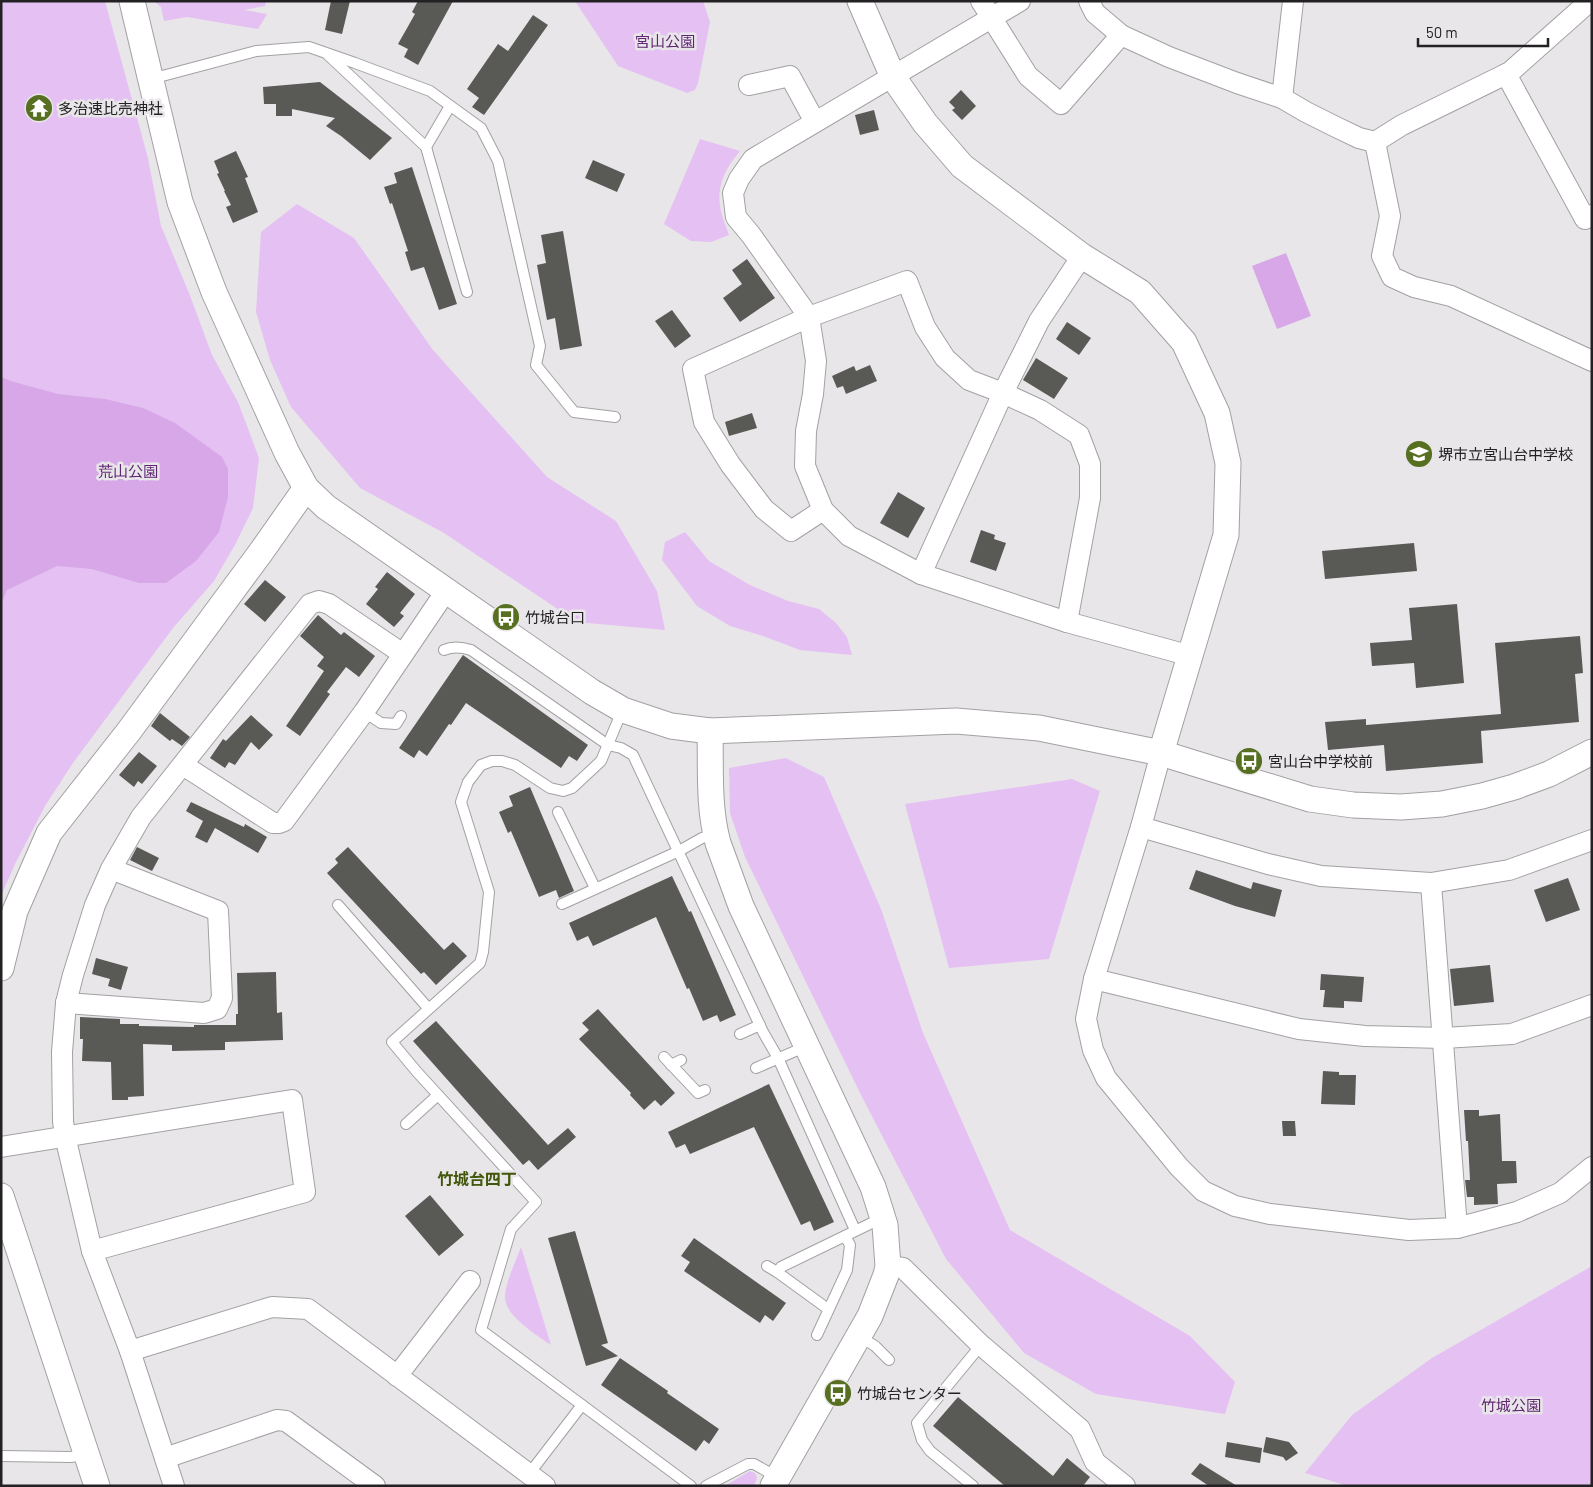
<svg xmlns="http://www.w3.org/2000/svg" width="1593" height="1487" viewBox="0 0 1593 1487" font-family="Barlow,'Noto Sans JP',sans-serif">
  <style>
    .green { fill: #e5c0f2 }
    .water { fill: #d7a7e8 }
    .building { fill: #595a56 }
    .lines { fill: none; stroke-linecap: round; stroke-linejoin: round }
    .service-casing { stroke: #a3a0a4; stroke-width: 12 }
    .minor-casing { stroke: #a3a0a4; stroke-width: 22 }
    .tertiary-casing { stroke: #a3a0a4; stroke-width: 27 }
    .service { stroke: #fff; stroke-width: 10 }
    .minor { stroke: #fff; stroke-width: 20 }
    .tertiary { stroke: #fff; stroke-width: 25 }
    .labels { text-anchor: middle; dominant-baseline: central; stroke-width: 5; stroke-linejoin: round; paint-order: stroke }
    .park-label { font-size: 15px; fill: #602672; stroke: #e9e6ea }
    .poi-label { font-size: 15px; fill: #232123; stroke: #e9e6ea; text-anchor: start }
    .neighbourhood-label { font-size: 16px; font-weight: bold; fill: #42570b; stroke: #e9e6ea }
  </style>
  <rect width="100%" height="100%" fill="#e9e6ea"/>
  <!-- green -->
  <g class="green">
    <polygon points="1,1 105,1 148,158 161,226 189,293 212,355 238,402 259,458 253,508 236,543 214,581 173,628 73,763 45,806 15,864 1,896"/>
    <polygon points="154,1 266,1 265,6 244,10 267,14 258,29 187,17 164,21 161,7"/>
    <polygon points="575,1 703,1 710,22 698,83 695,90 687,93 618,66"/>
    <path d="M700,139L740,151C727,167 717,183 720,205C721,215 726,226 729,235L711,242L691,241L664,224Z"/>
    <polygon points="297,204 354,238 433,350 547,477 616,521 657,591 665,630 577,622 444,533 360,488 291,407 270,360 256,312 261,232"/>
    <polygon points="685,532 709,561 750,585 788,601 819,609 836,623 847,637 852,655 800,650 763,636 730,626 697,606 662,560 665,542"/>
    <polygon points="786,758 824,777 881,909 923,1033 1010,1230 1190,1336 1235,1382 1225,1414 1096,1394 1024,1353 946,1259 861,1095 745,857 730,813 729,768"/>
    <polygon points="1072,779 1100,791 1049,959 949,968 905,804"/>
    <path d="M521,1247L551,1345C538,1336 507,1317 505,1299C504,1285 516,1261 521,1247Z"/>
    <polygon points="1592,1266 1592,1486 1348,1486 1305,1473 1352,1415 1432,1358"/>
    <polygon points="750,1471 755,1473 757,1478 754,1486 725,1486"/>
  </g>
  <!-- water -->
  <g class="water">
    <polygon points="1286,253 1311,316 1277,329 1252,266"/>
    <polygon points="1,377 14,382 58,394 105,399 143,408 175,423 222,457 228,469 228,497 219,532 196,561 166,583 139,583 92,569 57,566 7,590 1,605"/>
  </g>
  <!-- building -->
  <g class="building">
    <polygon points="331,1 350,1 342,34 325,30"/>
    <polygon points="418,1 453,1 418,65 404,57 408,49 398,44 415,14 412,12"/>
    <polygon points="533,15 548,25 484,115 472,107 479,98 467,89 498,44 508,51"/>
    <polygon points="320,82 392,138 370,160 341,136 326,126 335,118 292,109 292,116 276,116 276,104 264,104 263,87"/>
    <polygon points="961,90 976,106 962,120 952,110 955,108 949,102"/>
    <polygon points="874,110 879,130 860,135 855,115"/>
    <polygon points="236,151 248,177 245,178 258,212 233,223 226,207 231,205 224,191 225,191 217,174 219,173 214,161"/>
    <polygon points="593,160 625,174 617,192 585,178"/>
    <polygon points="412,167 457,304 439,310 424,267 411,271 405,252 408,251 392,203 390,204 384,187 397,183 394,173"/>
    <polygon points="563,231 582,346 560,350 555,318 547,320 537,265 546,263 541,235"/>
    <polygon points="747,259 775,298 740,322 723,298 742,284 732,270"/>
    <polygon points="672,310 691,336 675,348 655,321"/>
    <polygon points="1067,322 1091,338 1079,355 1056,339"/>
    <polygon points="1036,358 1068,378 1054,399 1023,380"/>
    <polygon points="870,365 877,381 846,394 843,386 837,388 832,376 854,366 856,371"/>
    <polygon points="752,413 757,428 729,436 725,422"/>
    <polygon points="898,492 925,508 908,538 880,523"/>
    <polygon points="981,530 995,535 994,539 1006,543 996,571 970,562"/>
    <polygon points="1414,543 1417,571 1325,579 1322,551"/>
    <polygon points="387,572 415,594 400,613 404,616 394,627 366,604 378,589 375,587"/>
    <polygon points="265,580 286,597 265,622 244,604"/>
    <polygon points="1457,604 1464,683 1416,688 1414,663 1372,666 1370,643 1412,640 1409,608"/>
    <polygon points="318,615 341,635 344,632 375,656 359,677 346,667 327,692 330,694 300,736 286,726 324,671 317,666 324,657 300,636"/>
    <polygon points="1580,636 1583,673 1575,674 1579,722 1481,731 1483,763 1386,771 1384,745 1328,750 1325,722 1366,719 1366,725 1501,714 1495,643"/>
    <polygon points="463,655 588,745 577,761 569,756 561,768 466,703 451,725 449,724 427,756 419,750 414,758 399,748"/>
    <polygon points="160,713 190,737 182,746 172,739 170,741 151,726"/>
    <polygon points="251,715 273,735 259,750 251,742 235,765 229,762 225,768 210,758 223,739 226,741"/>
    <polygon points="139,752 157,766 142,784 138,781 134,787 119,775"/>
    <polygon points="530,787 574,891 559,898 556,890 539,897 511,831 508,833 499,812 513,806 509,796"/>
    <polygon points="191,802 244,827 245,824 267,837 258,853 215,828 207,843 195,837 203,821 186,811"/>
    <polygon points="137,847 159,858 152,871 130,860"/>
    <polygon points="348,847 444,950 453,942 467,956 436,985 424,972 421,974 327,873 338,863 335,859"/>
    <polygon points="1196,870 1251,889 1253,882 1282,890 1275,917 1235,906 1189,889"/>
    <polygon points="672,876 689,912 691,911 736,1015 720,1022 717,1015 703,1021 689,988 687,989 656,917 593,946 588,936 577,941 569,923"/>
    <polygon points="1568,878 1580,910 1546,922 1534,890"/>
    <polygon points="96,958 128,967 121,990 108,986 110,979 92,974"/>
    <polygon points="1490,965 1494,1002 1454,1006 1450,969"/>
    <polygon points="276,972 277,1013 282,1012 283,1040 225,1042 225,1050 172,1051 172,1045 143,1044 144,1096 128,1097 128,1100 112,1100 111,1062 82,1061 83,1039 80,1039 80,1017 120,1019 120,1024 139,1024 139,1026 194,1027 194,1025 236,1025 236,1014 238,1014 237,973"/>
    <polygon points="1321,974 1364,977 1362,1002 1344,1001 1344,1008 1323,1007 1325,990 1320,990"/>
    <polygon points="598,1009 675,1093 661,1106 655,1100 644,1110 630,1095 631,1093 579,1039 589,1030 582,1023"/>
    <polygon points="436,1021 548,1145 568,1128 576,1137 538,1170 529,1160 523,1165 413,1041"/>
    <polygon points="1323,1071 1339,1072 1339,1075 1356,1075 1355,1105 1321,1104"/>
    <polygon points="769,1084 834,1222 814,1231 810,1221 801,1225 754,1127 690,1154 685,1144 676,1148 668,1132"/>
    <polygon points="1464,1110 1479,1110 1479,1116 1500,1114 1502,1161 1516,1161 1517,1183 1497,1184 1498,1204 1474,1205 1474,1197 1467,1197 1465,1180 1470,1180 1468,1141 1466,1141"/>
    <polygon points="1282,1121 1295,1121 1296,1136 1283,1136"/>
    <polygon points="430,1195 464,1235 439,1256 405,1216"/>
    <polygon points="575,1231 608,1343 601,1345 618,1356 586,1366 548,1238"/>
    <polygon points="694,1238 786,1303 773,1321 765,1315 760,1323 684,1271 690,1262 681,1256"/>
    <polygon points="620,1358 668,1391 667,1393 719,1429 709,1444 704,1440 696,1451 601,1385"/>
    <polygon points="958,1397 1053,1476 1067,1458 1090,1477 1083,1486 1005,1486 933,1426"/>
    <polygon points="1266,1437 1289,1442 1298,1453 1286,1461 1283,1457 1263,1452"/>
    <polygon points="1227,1442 1262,1448 1260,1463 1225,1457"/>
    <polygon points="1200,1463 1237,1486 1209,1486 1191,1474"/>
  </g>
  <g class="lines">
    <defs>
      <g id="service">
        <polyline points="328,55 426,147 467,292"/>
        <polyline points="151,79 256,51 309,47 355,63 430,91 481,128 498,161 540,346 536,365 574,412 615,417"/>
        <polyline points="426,147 450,106"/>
        <path d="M444,650C453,646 461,647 471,650L608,745L621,748L633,755L763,1032L778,1058L855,1230"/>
        <polyline points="622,711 601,761 572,788 563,791 550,788 515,765 502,761 492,761 481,765 468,782 461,802 489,892 483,952 480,963 392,1042 417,1072 536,1202 511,1229 481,1330 691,1486"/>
        <polyline points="364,712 381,723 396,724 401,716"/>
        <polyline points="558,812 595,888"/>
        <polyline points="562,904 679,851 702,838 715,834"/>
        <polyline points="338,905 428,1008"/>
        <polyline points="740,1034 760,1025"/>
        <polyline points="664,1057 698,1093 705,1090"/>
        <polyline points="671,1065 681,1060"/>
        <polyline points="756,1068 807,1046"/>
        <polyline points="406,1124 438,1095"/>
        <polyline points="767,1266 777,1272 781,1267 882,1218"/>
        <polyline points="777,1272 828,1309"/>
        <polyline points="817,1335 847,1270 850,1245 845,1236"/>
        <polyline points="859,1336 875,1346 889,1360"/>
        <polyline points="1,1456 71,1457 86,1454"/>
        <polyline points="529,1474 582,1405"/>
        <polyline points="706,1486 748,1464 754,1464 777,1477"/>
        <polyline points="973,1486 930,1451 922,1440 917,1423 981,1345"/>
      </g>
      <g id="minor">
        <polyline points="981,1 1028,76 1061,104 1121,35"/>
        <polyline points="1020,1 753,159 739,179 733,193 736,217 751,235 809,317 816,361 813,394 806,431 805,466 823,510 849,536 921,574 1067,622 1191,656"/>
        <polyline points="1089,1 1095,13 1121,35 1169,57 1237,83 1282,98 1306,112 1336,127 1359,138 1375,142 1402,125 1510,72 1590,1"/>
        <polyline points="1506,74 1585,219 1592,215"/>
        <polyline points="749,85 790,76 815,122"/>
        <polyline points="1282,98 1293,1"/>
        <polyline points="1375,142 1390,216 1382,256 1392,277 1414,287 1451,296 1592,361"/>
        <polyline points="823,510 791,531 764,509 730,464 704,422 693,369 809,317 907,281 925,327 945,358 969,380 1003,393 1040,410 1079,435 1090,464 1090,498 1067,622"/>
        <polyline points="921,574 1003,393 1039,321 1082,256"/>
        <polyline points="1161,753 1141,827 1094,979 1086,1019 1093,1050 1106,1078 1179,1167 1203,1191 1235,1206 1270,1214 1409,1230 1457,1228 1517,1212 1560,1193 1592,1167"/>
        <polyline points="183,765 273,823 279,823 284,821 364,712 446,591"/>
        <polyline points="1141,827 1268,864 1321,876 1431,883 1509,870 1592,840"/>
        <polyline points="1431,883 1457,1228"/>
        <polyline points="1094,979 1299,1029 1365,1036 1443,1038 1512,1034 1592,1005"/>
        <polyline points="66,1003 204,1013 217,1009 222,998 218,911 111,869"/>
        <polyline points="1,1147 292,1100 305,1192 92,1251"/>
        <polyline points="888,1266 903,1268 981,1345 1080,1429 1095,1462 1125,1486"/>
        <polyline points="130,1351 272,1307 308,1309 545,1486"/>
        <polyline points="397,1376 470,1281"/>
        <polyline points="165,1458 277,1420 286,1421 375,1486"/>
        <polyline points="174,1486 130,1351 92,1251 65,1136 63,1121 62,1052 66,1003 73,975 95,905 111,869 141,817 310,604 319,601 329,604 403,654"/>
      </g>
      <g id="tertiary">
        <polyline points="132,1 180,202 214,292 287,453 306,488 326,507 592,692 623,710 671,726 710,731 956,721 1039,728 1161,753 1310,799 1353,805 1401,807 1442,804 1482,796 1514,787 1549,774 1592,752"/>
        <polyline points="860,1 893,77 925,123 962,166 1082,256 1140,292 1184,342 1217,413 1228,463 1226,535 1161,753"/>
        <path d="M710,731C711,768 708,807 718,843L741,906L873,1187L885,1225L888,1266L886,1275L870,1316L773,1486"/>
        <polyline points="1,968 15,911 49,833 129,731 261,552 306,488"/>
        <polyline points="1,1196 97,1486"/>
      </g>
    </defs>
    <!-- service casing -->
    <use href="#service" class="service-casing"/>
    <!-- minor casing -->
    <use href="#minor" class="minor-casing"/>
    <!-- tertiary casing -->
    <use href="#tertiary" class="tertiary-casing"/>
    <!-- service -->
    <use href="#service" class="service"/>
    <!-- minor -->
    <use href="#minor" class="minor"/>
    <!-- tertiary -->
    <use href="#tertiary" class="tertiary"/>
  </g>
  <!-- icons -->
  <defs>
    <symbol id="temple-disc" viewBox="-11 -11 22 22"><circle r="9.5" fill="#566f20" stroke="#e9e6ea"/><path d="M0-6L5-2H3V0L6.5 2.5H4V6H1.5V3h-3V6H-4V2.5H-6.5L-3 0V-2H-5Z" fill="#fff"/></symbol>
    <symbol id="school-disc" viewBox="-11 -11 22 22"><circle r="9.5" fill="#566f20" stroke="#e9e6ea"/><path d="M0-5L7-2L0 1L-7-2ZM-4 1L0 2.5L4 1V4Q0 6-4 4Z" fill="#fff"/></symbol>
    <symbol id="bus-disc" viewBox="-11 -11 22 22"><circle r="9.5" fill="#566f20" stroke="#e9e6ea"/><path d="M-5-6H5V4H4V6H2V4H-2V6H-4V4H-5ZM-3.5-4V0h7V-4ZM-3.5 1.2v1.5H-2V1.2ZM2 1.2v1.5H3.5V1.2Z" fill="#fff"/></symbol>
  </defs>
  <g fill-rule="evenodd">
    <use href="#temple-disc" x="23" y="92" width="32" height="32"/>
    <use href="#school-disc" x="1403" y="438" width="32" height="32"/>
    <use href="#bus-disc" x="490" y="601" width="32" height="32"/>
    <use href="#bus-disc" x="1233" y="745" width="32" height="32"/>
    <use href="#bus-disc" x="822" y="1377" width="32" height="32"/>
  </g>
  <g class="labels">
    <!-- park labels -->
    <g class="park-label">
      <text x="665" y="41">宮山公園</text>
      <text x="128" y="471">荒山公園</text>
      <text x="1511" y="1405">竹城公園</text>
    </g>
    <!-- poi labels -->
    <g class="poi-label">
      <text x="58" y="108">多治速比売神社</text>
      <text x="1438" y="454">堺市立宮山台中学校</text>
      <text x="525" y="617">竹城台口</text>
      <text x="1268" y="761">宮山台中学校前</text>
      <text x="857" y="1393">竹城台センター</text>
    </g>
    <!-- neighbourhood labels -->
    <g class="neighbourhood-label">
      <text x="477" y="1178">竹城台四丁</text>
    </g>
  </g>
  <!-- border -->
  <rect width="1593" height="1487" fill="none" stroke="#232123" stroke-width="5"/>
  <!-- scale -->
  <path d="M1418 38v8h130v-8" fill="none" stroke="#232123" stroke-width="2.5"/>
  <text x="1426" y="38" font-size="15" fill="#232123" stroke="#e9e6ea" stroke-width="4" paint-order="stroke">50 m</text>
</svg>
